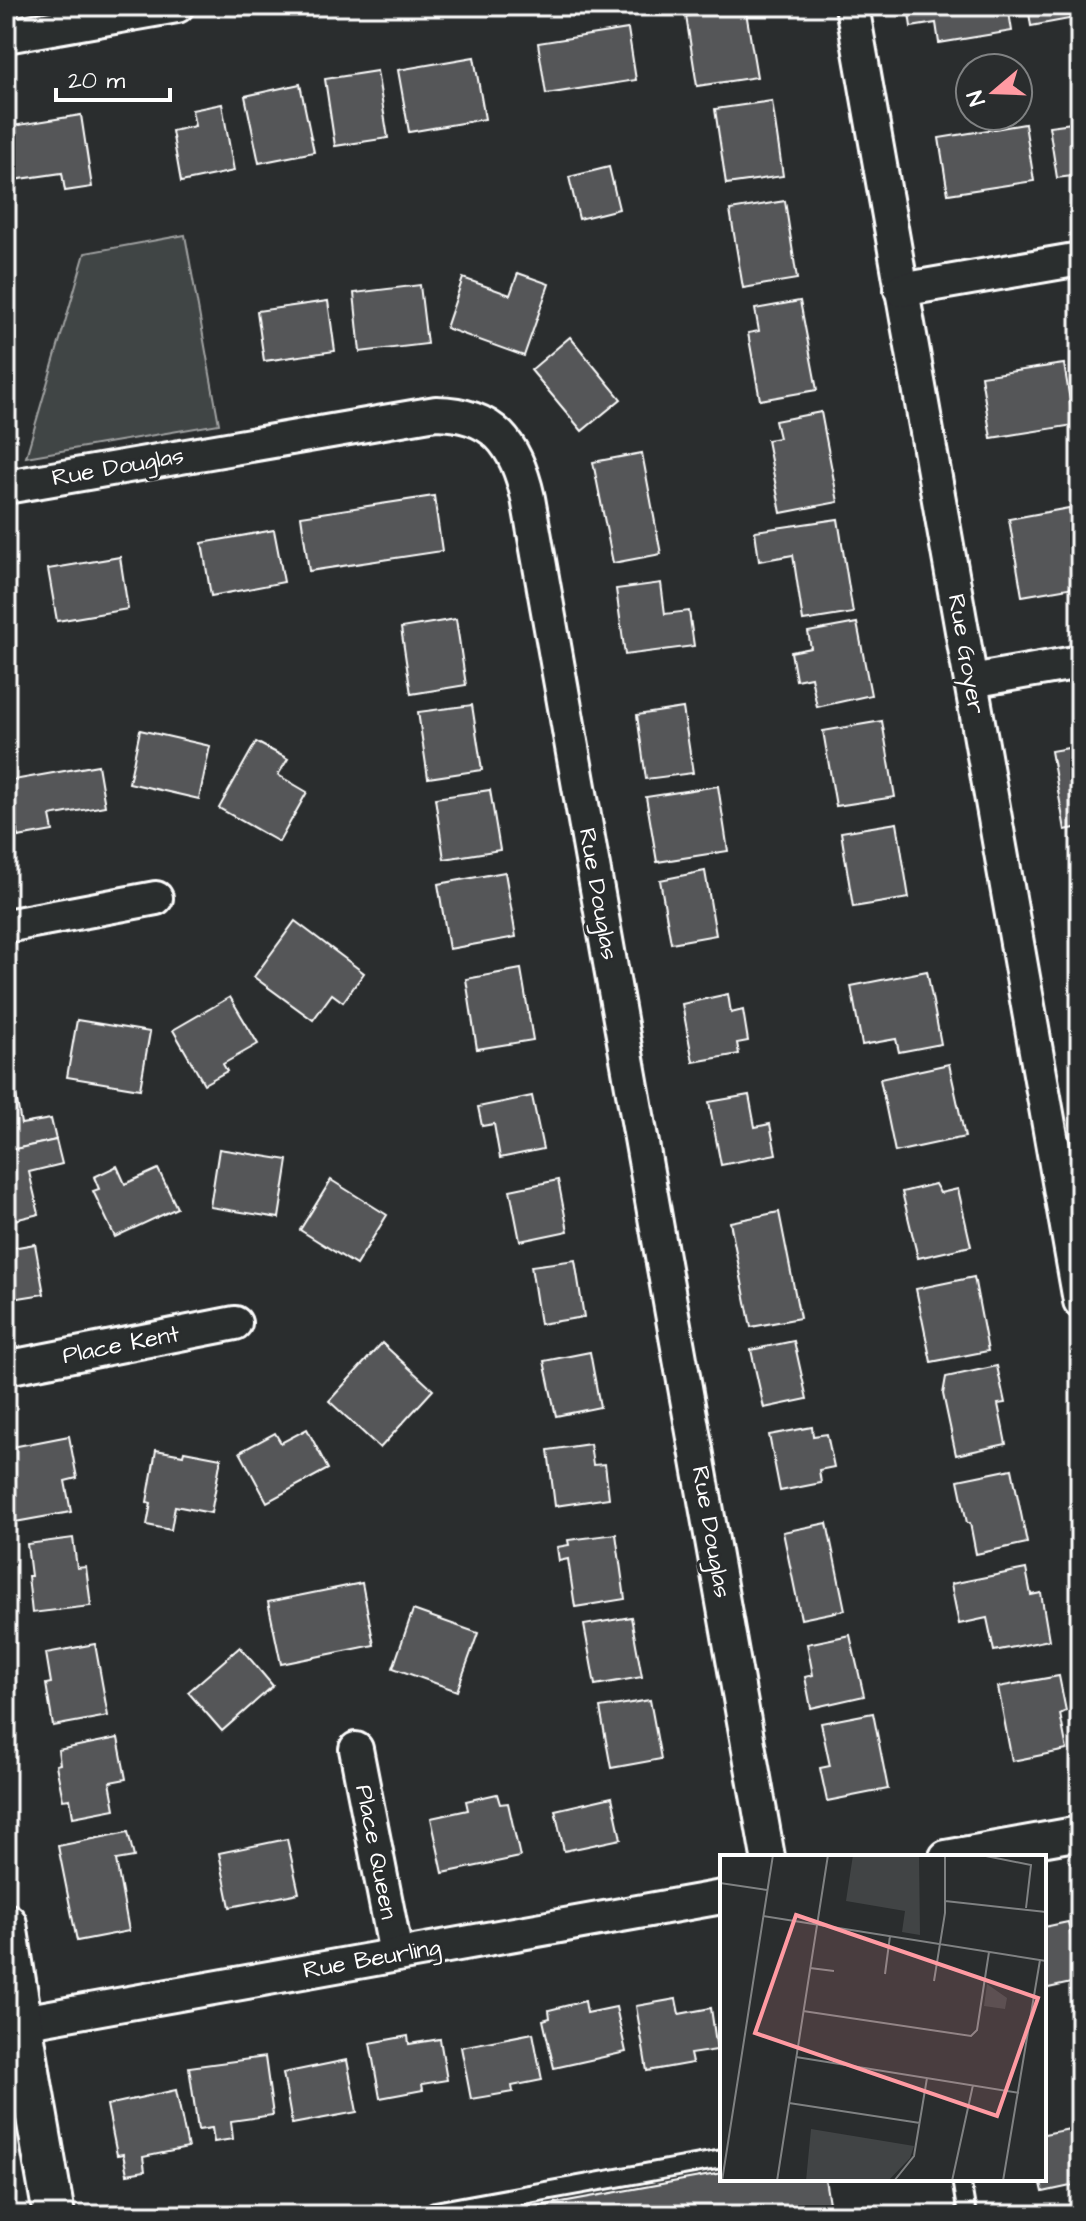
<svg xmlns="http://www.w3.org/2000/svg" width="1086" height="2221" viewBox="0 0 1086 2221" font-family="'Architects Daughter',sans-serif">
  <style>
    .green { fill: #414445; stroke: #a0a2a2; stroke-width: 2 }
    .building { fill: #555758; stroke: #fff; stroke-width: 2 }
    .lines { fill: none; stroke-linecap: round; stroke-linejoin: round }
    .service-casing { stroke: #fff; stroke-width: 22 }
    .minor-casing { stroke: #fff; stroke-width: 38 }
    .tertiary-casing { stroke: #fff; stroke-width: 46 }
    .service { stroke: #2a2d2e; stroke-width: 16 }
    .minor { stroke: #2a2d2e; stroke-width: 32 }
    .tertiary { stroke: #2a2d2e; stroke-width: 40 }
    .labels { text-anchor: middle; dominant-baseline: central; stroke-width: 6; stroke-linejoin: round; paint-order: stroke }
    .street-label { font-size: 24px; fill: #fff; stroke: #2a2d2e }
    .inset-road { fill: none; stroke: #7f8182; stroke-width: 2 }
    .view { fill: #ff9aa2; fill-opacity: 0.15; stroke: #ff9aa2; stroke-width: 4 }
    .inset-edge { fill: none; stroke: #fff; stroke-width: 4 }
  </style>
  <rect width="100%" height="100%" fill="#2a2d2e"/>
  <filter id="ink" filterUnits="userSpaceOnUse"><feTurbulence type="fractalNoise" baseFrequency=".0125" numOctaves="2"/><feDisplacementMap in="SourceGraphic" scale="16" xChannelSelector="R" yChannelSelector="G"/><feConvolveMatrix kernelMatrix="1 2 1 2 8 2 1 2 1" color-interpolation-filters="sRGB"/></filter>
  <g filter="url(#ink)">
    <!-- green -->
    <polygon class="green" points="185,235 219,424 26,457 85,253"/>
    <!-- building -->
    <g class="building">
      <polygon points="702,6 745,6 757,77 697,86 686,16 703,13"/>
      <polygon points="908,6 1008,6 1012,31 939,43 936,23 911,27"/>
      <polygon points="1028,6 1080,6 1080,17 1031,26"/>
      <polygon points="628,29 636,80 546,94 538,43"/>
      <polygon points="474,57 485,119 409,132 398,70"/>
      <polygon points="377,71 388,138 335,146 325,79"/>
      <polygon points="300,84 314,152 259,163 245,96"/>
      <polygon points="772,101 783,176 726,184 715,109"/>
      <polygon points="222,104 234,171 181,182 172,131 195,126 192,110"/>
      <polygon points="81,115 92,187 65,191 62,173 6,181 6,127"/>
      <polygon points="1080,122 1080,175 1057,178 1049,126"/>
      <polygon points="1025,124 1034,181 948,194 939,138"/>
      <polygon points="609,167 619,209 579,219 569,177"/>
      <polygon points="785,201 797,279 743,288 730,210"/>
      <polygon points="518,273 549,284 524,356 446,328 463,278 510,295"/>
      <polygon points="420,285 427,344 360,352 354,293"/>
      <polygon points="328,301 335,351 264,361 257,311"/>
      <polygon points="800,301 817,390 760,400 748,333 759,331 755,309"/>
      <polygon points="570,337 621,399 582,431 531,370"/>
      <polygon points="1064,364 1074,425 991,438 981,376"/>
      <polygon points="821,412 838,502 781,513 767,440 779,438 775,421"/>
      <polygon points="642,453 661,554 613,563 593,462"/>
      <polygon points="434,496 442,551 309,571 301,516"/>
      <polygon points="1069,508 1080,570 1080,586 1022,596 1009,519"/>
      <polygon points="838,519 853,613 803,621 793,555 759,561 755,531"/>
      <polygon points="274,530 284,582 211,596 202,543"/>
      <polygon points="120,557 128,609 57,621 48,569"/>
      <polygon points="661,583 665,614 689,611 694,646 625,655 616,589"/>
      <polygon points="456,619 466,685 411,694 401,628"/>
      <polygon points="857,623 871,695 817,707 811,677 796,680 791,652 811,648 808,632"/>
      <polygon points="472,705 482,770 428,778 418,712"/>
      <polygon points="683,708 693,773 646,779 637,715"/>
      <polygon points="882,721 895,797 836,806 823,731"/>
      <polygon points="140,730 210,746 199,799 129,783"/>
      <polygon points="256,742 288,759 278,775 307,792 279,842 219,808"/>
      <polygon points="1080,746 1080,827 1065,830 1051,751"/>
      <polygon points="98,765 105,806 50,816 53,831 18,837 8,781"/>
      <polygon points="718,786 728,851 657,862 646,797"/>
      <polygon points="490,790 500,850 444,859 435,798"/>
      <polygon points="897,823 909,898 853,907 841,832"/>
      <polygon points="705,871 716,935 671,943 660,880"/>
      <polygon points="505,872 516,937 449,949 438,884"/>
      <polygon points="295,921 364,973 343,1002 332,994 313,1020 254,977"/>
      <polygon points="521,969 533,1040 477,1049 466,979"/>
      <polygon points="927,971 941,1044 899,1052 896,1039 862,1045 851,986"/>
      <polygon points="728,994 731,1013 743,1010 748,1041 737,1043 739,1054 693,1062 682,1004"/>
      <polygon points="230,997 258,1044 223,1064 227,1071 204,1084 173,1030"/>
      <polygon points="77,1020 150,1032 140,1089 67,1077"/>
      <polygon points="949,1064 965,1137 895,1152 880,1079"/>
      <polygon points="13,1077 21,1124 51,1119 56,1140 6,1151 6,1079"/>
      <polygon points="749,1095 755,1127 770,1124 776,1154 721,1165 709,1102"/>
      <polygon points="532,1096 543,1149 500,1158 494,1124 482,1126 478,1107"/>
      <polygon points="56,1140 62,1164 29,1172 39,1214 6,1222 6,1151"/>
      <polygon points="219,1149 288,1160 279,1218 210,1207"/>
      <polygon points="117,1166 125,1184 158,1169 177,1208 115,1237 93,1191 99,1189 94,1177"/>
      <polygon points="331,1180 387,1215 356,1265 300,1230"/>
      <polygon points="558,1180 568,1231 520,1241 510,1190"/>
      <polygon points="935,1184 940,1193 958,1189 971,1246 918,1258 902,1192"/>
      <polygon points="779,1212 800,1318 751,1327 730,1222"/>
      <polygon points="35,1244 44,1294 6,1300 6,1249"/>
      <polygon points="575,1260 584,1317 540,1324 531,1266"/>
      <polygon points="974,1277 988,1351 931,1362 916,1289"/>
      <polygon points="794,1341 807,1399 764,1408 751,1350"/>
      <polygon points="382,1343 433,1390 380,1448 329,1401"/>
      <polygon points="590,1352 600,1407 556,1416 544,1361"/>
      <polygon points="997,1366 1005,1403 998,1404 1006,1444 956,1455 943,1394 946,1377"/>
      <polygon points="812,1427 813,1436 827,1434 834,1467 819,1470 821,1483 780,1491 769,1435"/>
      <polygon points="307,1429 328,1469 267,1502 240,1452 275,1433 281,1443"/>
      <polygon points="69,1436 77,1478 65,1481 71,1512 15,1522 6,1479 13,1478 7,1448"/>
      <polygon points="590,1444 593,1465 605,1464 609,1498 555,1506 548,1450"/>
      <polygon points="156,1450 183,1455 184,1451 221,1458 211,1513 175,1506 171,1530 147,1525 151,1503 147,1502"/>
      <polygon points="1012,1469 1027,1543 976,1554 970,1523 967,1523 958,1480"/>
      <polygon points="827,1523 845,1610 801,1619 783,1532"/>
      <polygon points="616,1534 625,1599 575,1607 568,1559 559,1561 557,1547 569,1545 568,1540"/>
      <polygon points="73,1538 77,1568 86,1567 91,1606 32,1613 28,1576 31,1576 27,1544"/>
      <polygon points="1026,1569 1031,1595 1041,1593 1049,1640 994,1651 987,1618 959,1624 951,1584"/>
      <polygon points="362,1583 374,1645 281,1664 268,1602"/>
      <polygon points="413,1610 478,1633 457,1691 393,1668"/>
      <polygon points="631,1617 642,1677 595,1685 584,1625"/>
      <polygon points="850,1635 864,1696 811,1708 805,1677 813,1675 807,1644"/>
      <polygon points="95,1644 108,1716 53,1726 46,1684 51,1683 46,1653"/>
      <polygon points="240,1647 273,1686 222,1731 188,1692"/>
      <polygon points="1059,1676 1066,1711 1060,1714 1067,1750 1012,1761 998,1687"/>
      <polygon points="650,1700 661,1759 611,1768 600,1708"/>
      <polygon points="873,1713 888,1789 827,1801 820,1768 830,1766 821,1723"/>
      <polygon points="118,1738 126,1779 110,1782 115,1809 73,1817 70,1799 63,1800 56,1765 60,1764 58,1750"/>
      <polygon points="497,1794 500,1804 508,1803 520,1857 443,1873 431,1818 468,1810 466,1801"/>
      <polygon points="612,1797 621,1839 564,1851 555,1810"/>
      <polygon points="128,1832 134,1857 116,1860 129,1931 77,1941 58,1846"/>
      <polygon points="287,1839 299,1893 230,1907 219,1853"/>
      <polygon points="1068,1922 1080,1981 1044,1989 1044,1927"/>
      <polygon points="676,1999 679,2014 711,2008 717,2050 690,2054 692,2063 647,2071 636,2006"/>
      <polygon points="585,2001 587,2013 616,2007 626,2052 554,2068 543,2020 550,2018 549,2010"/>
      <polygon points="533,2033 542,2080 512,2086 513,2092 471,2099 461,2047"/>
      <polygon points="408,2036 409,2044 440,2039 447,2080 422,2084 423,2090 380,2098 370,2043"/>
      <polygon points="265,2057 273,2115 231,2121 233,2139 214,2142 212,2128 198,2130 189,2067"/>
      <polygon points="347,2060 357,2112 292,2124 283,2073"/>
      <polygon points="176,2090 188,2148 143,2157 145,2171 127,2174 123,2154 117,2155 107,2105"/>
      <polygon points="1080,2127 1080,2184 1043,2192 1040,2179 1044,2179 1044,2134"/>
      <polygon points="722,2173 722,2179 825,2179 831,2215 490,2215"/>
    </g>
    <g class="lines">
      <defs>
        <g id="service">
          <polyline points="961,2179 967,2215"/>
          <polyline points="436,2215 435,2211 722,2159"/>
        </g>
        <g id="minor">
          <polyline points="852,6 1080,1301"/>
          <polyline points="6,36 177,6"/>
          <polyline points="901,290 1080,259"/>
          <path d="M6,487L436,413C494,414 516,444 528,498L768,1857"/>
          <polyline points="971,681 1080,662"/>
          <polyline points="6,926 156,898"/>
          <polyline points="6,1368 235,1323"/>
          <polyline points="356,1749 396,1954"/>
          <polyline points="946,1857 1080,1833"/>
          <polyline points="6,2025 722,1897"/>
        </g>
        <polyline id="tertiary" points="6,1924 31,2083 54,2215"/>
      </defs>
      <!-- service casing -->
      <use href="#service" class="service-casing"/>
      <!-- minor casing -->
      <use href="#minor" class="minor-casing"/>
      <!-- tertiary casing -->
      <use href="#tertiary" class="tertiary-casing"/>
      <!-- service -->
      <use href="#service" class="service"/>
      <!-- minor -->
      <use href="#minor" class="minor"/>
      <!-- tertiary -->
      <use href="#tertiary" class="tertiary"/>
    </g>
  </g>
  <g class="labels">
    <!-- street labels -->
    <g class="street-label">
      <text transform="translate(118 467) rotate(-10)">Rue Douglas</text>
      <text transform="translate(966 654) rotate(80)">Rue Goyer</text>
      <text transform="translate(598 894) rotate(80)">Rue Douglas</text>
      <text transform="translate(121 1345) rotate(-11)">Place Kent</text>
      <text transform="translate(711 1532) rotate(80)">Rue Douglas</text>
      <text transform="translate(376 1852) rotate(79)">Place Queen</text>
      <text transform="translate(372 1959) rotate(-10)">Rue Beurling</text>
    </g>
  </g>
  <!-- overview -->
  <g transform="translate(720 1855)">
    <rect width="326" height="326" fill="#2a2d2e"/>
    <path d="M133,0H199L200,80L182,77L185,56L126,46ZM267,129L287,143L285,154L264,151ZM91,274L194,291L190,303L168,326H86Z" fill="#414445"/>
    <path class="inset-road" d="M261,0L311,10L306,53M0,28L47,35M225,46L326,57M43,61L326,106M90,113L114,116M165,119L170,81M214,126L225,58V0M83,156L251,181L257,175L269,97M76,202L299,238M69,248L200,268M2,326L53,0M57,326L108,0M174,326L194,301L207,223M232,326L253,230M283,326L320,105"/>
    <path class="view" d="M76,60L318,143L277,261L35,178Z"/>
    <rect width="326" height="326" class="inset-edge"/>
  </g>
  <!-- margin -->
  <rect width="1086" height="2221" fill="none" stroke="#2a2d2e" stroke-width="32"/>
  <rect x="16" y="16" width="1054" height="2189" fill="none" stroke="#fff" stroke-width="3" filter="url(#ink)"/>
  <!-- north arrow -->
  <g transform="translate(994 92) rotate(251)"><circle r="38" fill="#2a2d2e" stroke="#7f8182" stroke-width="2"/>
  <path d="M0-6L14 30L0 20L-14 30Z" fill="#ff9aa2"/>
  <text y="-12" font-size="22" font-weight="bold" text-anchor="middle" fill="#ffffff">N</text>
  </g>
  <!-- scale -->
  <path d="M56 88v12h114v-12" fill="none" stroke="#ffffff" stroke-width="4"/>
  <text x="68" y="88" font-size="24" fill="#ffffff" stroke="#2a2d2e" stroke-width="6" paint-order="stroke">20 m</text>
</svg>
